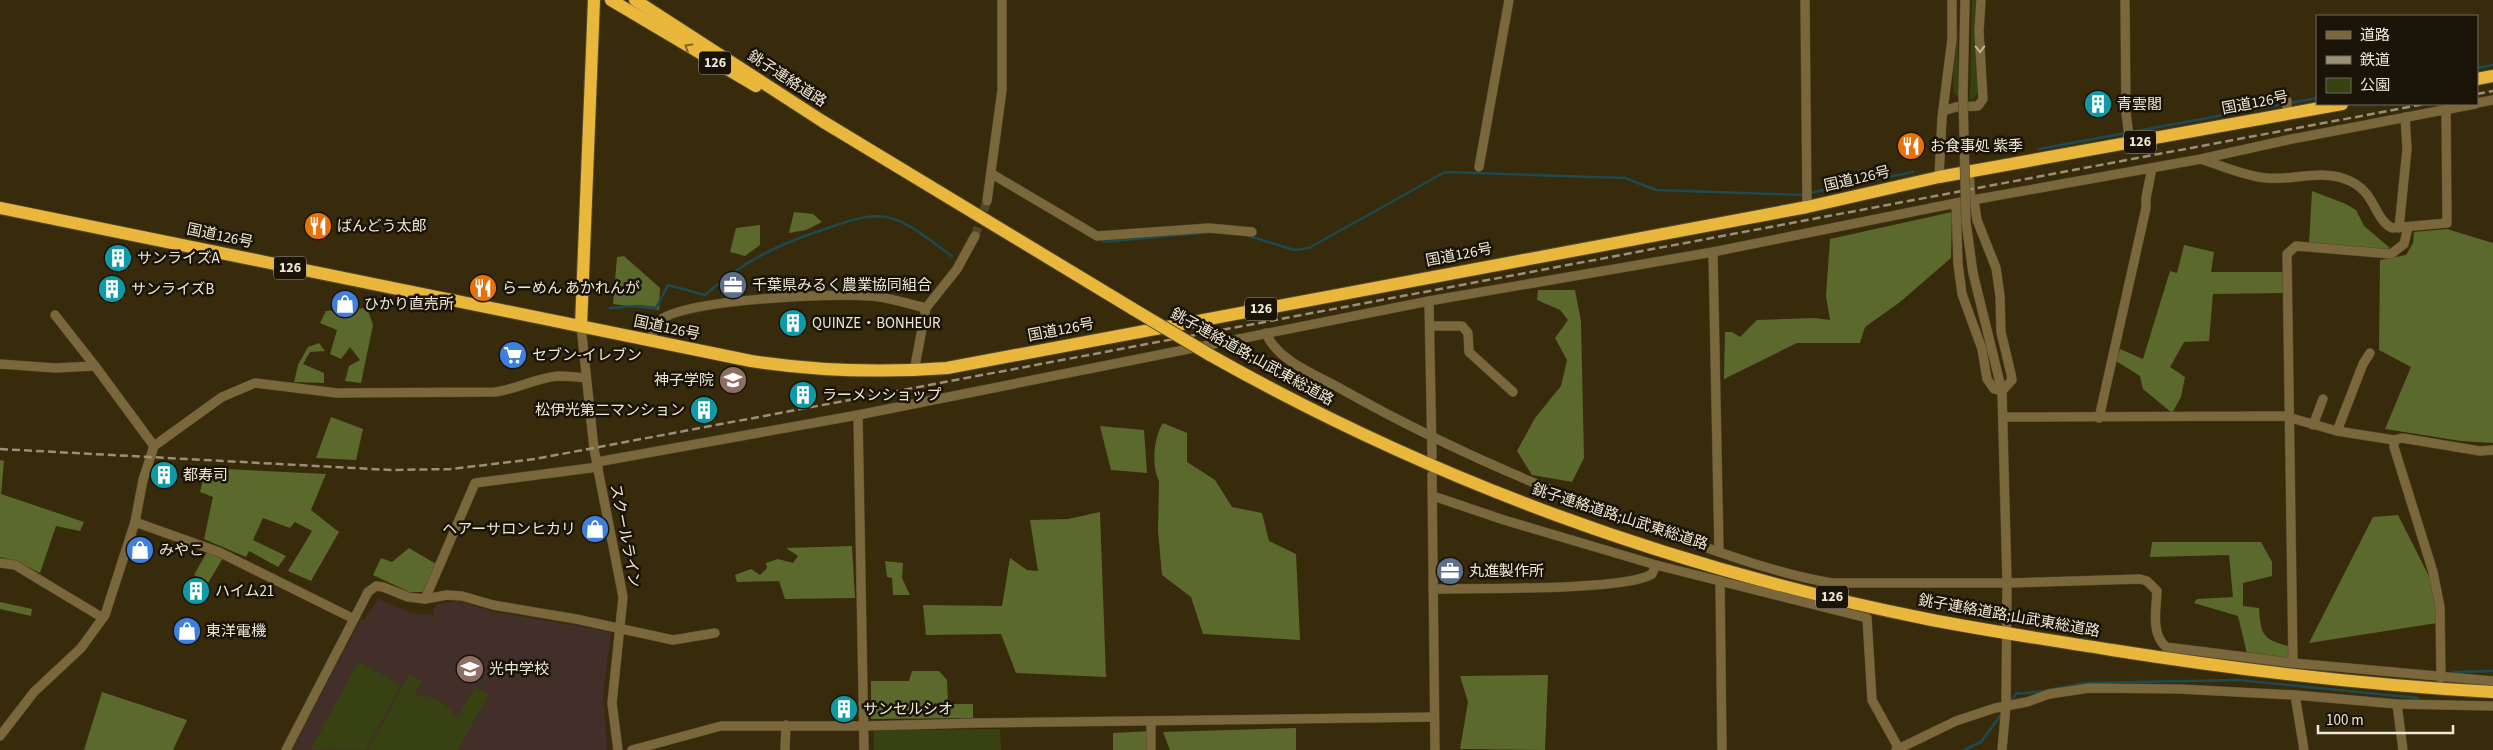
<svg xmlns="http://www.w3.org/2000/svg" width="2493" height="750" viewBox="0 0 2493 750" font-family="'Source Sans 3','Noto Sans JP',sans-serif">
  <style>
    .education { fill: #422f2a }
    .green { fill: #374112 }
    .forest { fill: #5b692d }
    .lines { fill: none; stroke-linecap: round; stroke-linejoin: round }
    .stream { stroke: #1c4a52; stroke-width: 2.5 }
    .minor-tunnel { stroke: #53472a; stroke-width: 9; stroke-dasharray: 9 4.5; stroke-linecap: butt }
    .minor-casing { stroke: #55492c; stroke-width: 10 }
    .highway-casing { stroke: #55492c; stroke-width: 14 }
    .minor { stroke: #7b673c; stroke-width: 9 }
    .highway { stroke: #e9b73b; stroke-width: 12 }
    .rail { stroke: #9a9078; stroke-width: 2.5; stroke-dasharray: 8 4; stroke-linecap: butt }
    .minor-bridge-casing { stroke: #55492c; stroke-width: 10; stroke-linecap: butt }
    .highway-bridge-casing { stroke: #55492c; stroke-width: 14; stroke-linecap: butt }
    .minor-bridge { stroke: #7b673c; stroke-width: 9 }
    .highway-bridge { stroke: #e9b73b; stroke-width: 12 }
    .oneway { stroke: #826622 }
    .oneway2 { stroke: #c1b498 }
    .labels { text-anchor: middle; dominant-baseline: central; stroke-width: 5; stroke-linejoin: round; paint-order: stroke }
    .shield { fill: #1a1408; stroke: #b0a898; stroke-width: 1 }
    .shield-label { font-size: 14px; font-weight: bold; fill: #f0e8d6 }
    .street-label { font-size: 15px; fill: #f0e8d6; stroke: #1a1408 }
    .poi-label { font-size: 15px; fill: #f0e8d6; stroke: #1a1408; text-anchor: start }
  </style>
  <rect width="100%" height="100%" fill="#372b0c"/>
  <!-- education -->
  <polygon class="education" points="378,599 411,613 434,615 434,608 437,604 458,601 491,611 611,632 603,693 607,750 292,750 361,619 364,620"/>
  <!-- green -->
  <g class="green">
    <polygon points="1954,0 1957,0 1959,98 1953,92"/>
    <polygon points="1972,0 1978,0 1979,91 1973,99 1970,99"/>
    <polygon points="358,662 401,685 366,750 311,749"/>
    <path d="M409,674L422,681L414,696C433,694 447,702 457,719L475,687L489,694L458,750H368Z"/>
    <polygon points="1000,729 1001,750 874,750 874,730"/>
  </g>
  <!-- forest -->
  <g class="forest">
    <polygon points="2312,191 2346,204 2356,210 2364,226 2390,248 2383,251 2309,243"/>
    <polygon points="794,212 813,214 822,222 806,230 789,233"/>
    <polygon points="1952,212 1951,258 1900,302 1865,327 1860,343 1797,343 1724,379 1725,332 1732,332 1740,337 1757,320 1814,318 1830,320 1826,296 1830,239"/>
    <polygon points="760,225 760,245 745,256 730,252 736,228"/>
    <polygon points="2447,229 2493,243 2493,443 2461,441 2385,429 2411,367 2379,350 2380,260 2406,255 2413,243 2414,232"/>
    <polygon points="2184,245 2214,252 2211,272 2283,272 2283,293 2213,294 2209,341 2184,342 2170,367 2185,377 2181,397 2172,413 2143,389 2140,376 2116,361 2120,349 2143,359 2170,271 2177,273"/>
    <polygon points="624,256 660,288 659,310 613,304 617,257"/>
    <polygon points="1538,290 1575,290 1581,321 1584,458 1572,482 1532,475 1517,451 1535,418 1561,386 1567,360 1555,338 1568,320 1560,310 1537,300"/>
    <polygon points="367,308 373,325 361,383 345,381 349,366 360,360 350,347 341,359 330,354 337,330 320,323 326,311"/>
    <polygon points="319,343 325,351 310,352 303,364 324,373 324,383 294,382 298,365 308,347"/>
    <polygon points="331,417 363,429 356,460 316,458"/>
    <path d="M1163,423L1187,433V462L1215,480L1232,507L1262,513L1269,541L1296,554L1300,640L1203,634L1191,597L1162,575L1158,531L1159,481C1151,466 1154,436 1163,423Z"/>
    <polygon points="1100,426 1144,430 1147,473 1111,470"/>
    <polygon points="0,460 4,461 1,494 84,522 80,531 56,526 40,573 16,561 0,557"/>
    <polygon points="206,468 326,474 311,510 339,532 311,581 288,571 312,531 295,522 290,528 263,518 253,540 286,556 278,567 249,551 246,557 204,539 213,497 200,492"/>
    <polygon points="1100,512 1106,677 1016,673 1001,634 926,635 923,605 1002,606 1010,558 1027,570 1038,571 1030,520 1068,519"/>
    <polygon points="2398,515 2445,608 2437,623 2309,643 2373,517"/>
    <path d="M2152,542H2261L2272,562V576L2243,583V606L2259,608C2261,637 2263,639 2291,647L2290,671L2250,666L2238,616L2194,603L2197,599L2233,597L2229,555L2150,557Z"/>
    <polygon points="852,546 855,598 785,599 779,581 737,582 735,575 751,569 760,575 767,568 766,563 778,559 793,563 798,556 786,548"/>
    <polygon points="409,548 436,564 426,592 409,592 373,575 381,558 392,562"/>
    <polygon points="207,552 223,558 208,583 194,575"/>
    <polygon points="885,561 903,563 902,578 910,595 893,595 892,578 887,577"/>
    <polygon points="0,602 32,609 31,616 0,609"/>
    <polygon points="912,671 939,671 947,680 948,704 973,704 973,718 871,719 871,681 909,681"/>
    <polygon points="1548,675 1545,750 1460,749 1468,702 1460,676"/>
    <polygon points="102,692 187,720 173,750 84,750"/>
    <polygon points="1296,728 1296,750 1170,750 1163,732"/>
    <polygon points="1152,731 1152,750 1113,750 1113,733"/>
  </g>
  <g class="lines">
    <!-- stream -->
    <g class="stream">
      <polyline points="2477,68 2493,65"/>
      <polyline points="2131,132 2317,98"/>
      <polyline points="2039,149 2126,133"/>
      <polyline points="1809,193 1913,172"/>
      <polyline points="1249,236 1294,250 1309,248 1445,172 1625,178 1656,190 1804,195"/>
      <polyline points="1103,242 1211,232"/>
      <path d="M610,308L638,306L656,308L668,285L705,295C744,260 781,243 831,227C848,221 868,214 887,217C910,222 933,243 952,256"/>
      <polyline points="2453,672 2493,671"/>
      <path d="M2010,702L2017,693C2029,696 2069,685 2086,683L2238,680L2418,698"/>
      <polyline points="1964,750 1981,742 2003,712"/>
    </g>
    <!-- minor-tunnel -->
    <polyline class="minor-tunnel" points="975,236 987,201"/>
    <defs>
      <g id="minor">
        <polyline points="1805,0 1807,207"/>
        <polyline points="2125,0 2126,113 2130,144"/>
        <polyline points="1963,94 1965,0"/>
        <polyline points="2287,101 2287,114"/>
        <polyline points="2477,103 2493,100"/>
        <polyline points="1943,111 1956,107 1978,106 1983,99 1979,31 1981,0"/>
        <path d="M2203,160C2223,166 2245,176 2266,178C2293,181 2324,168 2350,181C2376,193 2374,219 2392,228L2447,223L2446,109"/>
        <polyline points="1479,167 1509,0"/>
        <polyline points="1969,172 1971,200"/>
        <polyline points="992,174 1097,236 1209,228 1252,232"/>
        <polyline points="1939,177 1942,118 1952,39 1952,0"/>
        <polyline points="987,201 1002,90 1002,0"/>
        <polyline points="1956,203 1958,264 1962,294 1982,349 1987,379 1994,389 2002,391 2012,380 2011,374 2001,332 2000,296 1996,268 1977,220 1974,200"/>
        <polyline points="2399,228 2407,149 2405,117"/>
        <polyline points="1713,252 1719,552"/>
        <polyline points="1973,273 2002,391 2007,583 2006,706 2002,750"/>
        <polyline points="1429,301 1432,457"/>
        <polyline points="55,315 95,366 154,446"/>
        <polyline points="581,326 594,449 623,597 612,703 618,750"/>
        <polyline points="1430,326 1462,326 1468,333 1469,352 1513,392"/>
        <path d="M1266,333C1277,361 1317,375 1343,390C1448,449 1558,496 1673,536C1725,554 1778,574 1832,583H2007L2140,579L2147,581L2157,591C2156,610 2151,634 2166,647L2293,663L2493,681"/>
        <path d="M651,342C652,335 654,326 659,321C683,299 834,293 870,296C889,297 908,304 926,308"/>
        <polyline points="0,364 55,368 95,366"/>
        <polyline points="914,371 926,308 957,269 975,236"/>
        <polyline points="858,415 864,750"/>
        <polyline points="2003,417 2284,416 2337,431 2394,440 2402,438 2480,451 2493,450"/>
        <polyline points="2099,418 2146,208 2146,198 2152,168"/>
        <polyline points="2313,425 2323,399"/>
        <polyline points="2337,431 2363,364 2370,353"/>
        <polyline points="2394,440 2394,447 2433,572 2440,607 2441,678"/>
        <polyline points="597,462 858,415 1429,301 1713,252 1956,203 2201,159 2287,140 2475,104"/>
        <polyline points="1432,475 1435,750"/>
        <polyline points="1433,496 1504,520 1656,565"/>
        <polyline points="135,522 219,552 354,619"/>
        <polyline points="0,563 15,565 103,618"/>
        <polyline points="1720,581 1722,750"/>
        <path d="M1433,589C1472,588 1627,591 1652,574L1656,565L1867,618L1872,700L1899,749"/>
        <polyline points="425,599 475,483 598,467"/>
        <polyline points="2293,663 2287,254 2296,246 2391,254 2404,244 2408,227"/>
        <polyline points="2295,695 2304,750"/>
        <polyline points="2397,704 2403,750"/>
        <polyline points="1151,721 1151,750"/>
        <path d="M0,736L34,692L81,648L105,615L135,522L143,480L154,446L222,397L255,383L337,393L495,392C517,389 536,378 558,376C567,376 577,377 586,378"/>
        <polyline points="286,750 368,592 376,586 383,587 408,597 425,599 447,595 462,596 493,605 576,619 673,640 715,633"/>
        <polyline points="632,750 721,726 864,726 977,723 1434,717"/>
        <polyline points="785,750 786,725"/>
        <polyline points="1896,750 1956,721 1995,708 2027,702 2049,694 2090,688 2180,689 2295,695 2397,704 2493,706"/>
      </g>
      <g id="highway">
        <polyline points="611,0 756,86"/>
        <polyline points="635,0 822,121 1133,309"/>
        <polyline points="2477,79 2493,76"/>
        <path d="M0,208L751,361C817,371 881,373 947,368L1807,207L1939,177L2342,104"/>
        <polyline points="581,326 594,0"/>
        <path d="M1210,355C1433,481 1676,569 1927,619C1988,631 2050,640 2112,650C2239,670 2365,685 2493,692"/>
      </g>
    </defs>
    <!-- minor casing -->
    <use href="#minor" class="minor-casing"/>
    <!-- highway casing -->
    <use href="#highway" class="highway-casing"/>
    <!-- minor -->
    <use href="#minor" class="minor"/>
    <!-- highway -->
    <use href="#highway" class="highway"/>
    <!-- rail -->
    <g class="rail">
      <polyline points="2477,94 2493,91"/>
      <polyline points="0,449 391,470 451,469 535,459 2425,104"/>
    </g>
    <defs>
      <polyline id="minor-bridge" points="1963,94 1966,222 1973,273"/>
      <polyline id="highway-bridge" points="1133,309 1210,355"/>
    </defs>
    <!-- minor-bridge casing -->
    <use href="#minor-bridge" class="minor-bridge-casing"/>
    <!-- highway-bridge casing -->
    <use href="#highway-bridge" class="highway-bridge-casing"/>
    <!-- minor-bridge -->
    <use href="#minor-bridge" class="minor-bridge"/>
    <!-- highway-bridge -->
    <use href="#highway-bridge" class="highway-bridge"/>
  </g>
  <!-- one-way arrows -->
  <defs><path id="oneway-chevron" d="M-2-3.5L2.5 0L-2 3.5" fill="none" stroke-width="1.6" stroke-linecap="round" stroke-linejoin="round" transform="scale(1.25)"/></defs>
  <use class="oneway" href="#oneway-chevron" transform="translate(688 47) rotate(-149)"/>
  <use class="oneway2" href="#oneway-chevron" transform="translate(1980 49) rotate(89)"/>
  <!-- icons -->
  <defs>
    <symbol id="building-disc" viewBox="-11 -11 22 22"><circle r="9.5" fill="#0f9aa8" stroke="#1a1408"/><path d="M-4-6H4V6H1V3H-1V6H-4ZM-2.5-4.3h1.7v1.8h-1.7ZM.8-4.3h1.7v1.8H.8ZM-2.5-1h1.7V.8h-1.7ZM.8-1h1.7V.8H.8Z" fill="#fff"/></symbol>
    <symbol id="restaurant-disc" viewBox="-11 -11 22 22"><circle r="9.5" fill="#e8710a" stroke="#1a1408"/><path d="M-5-6h1v4h1v-4h1v4h1v-4h1v5L-1.5 .5V6h-2V.5L-5-1ZM5-6V6H3V1.5H1.5Q1.5-4 5-6Z" fill="#fff"/></symbol>
    <symbol id="office-disc" viewBox="-11 -11 22 22"><circle r="9.5" fill="#5c6f8a" stroke="#1a1408"/><path d="M-6-3h4V-5.5h4V-3h4V5H-6ZM-1-4.5V-3h2v-1.5ZM-6 0V1H6V0Z" fill="#fff"/></symbol>
    <symbol id="shop-disc" viewBox="-11 -11 22 22"><circle r="9.5" fill="#3f7fe0" stroke="#1a1408"/><path d="M-5-2.5h2.3a2.7 3.5 0 0 1 5.4 0H5L5.5 6h-11ZM-1.5-2.5h3a1.5 2.3 0 0 0-3 0Z" fill="#fff"/></symbol>
    <symbol id="supermarket-disc" viewBox="-11 -11 22 22"><circle r="9.5" fill="#3f7fe0" stroke="#1a1408"/><path d="M-6-5.5h2.5l.6 2H6L4.5 2H-2.5L-4.4-4H-6ZM-1.5 3.2a1.3 1.3 0 1 0 .1 0ZM3 3.2a1.3 1.3 0 1 0 .1 0Z" fill="#fff"/></symbol>
    <symbol id="school-disc" viewBox="-11 -11 22 22"><circle r="9.5" fill="#8d6e63" stroke="#1a1408"/><path d="M0-5L7-2L0 1L-7-2ZM-4 1L0 2.5L4 1V4Q0 6-4 4Z" fill="#fff"/></symbol>
  </defs>
  <g fill-rule="evenodd">
    <use href="#building-disc" x="2082" y="88" width="32" height="32"/>
    <use href="#restaurant-disc" x="1895" y="130" width="32" height="32"/>
    <use href="#restaurant-disc" x="302" y="210" width="32" height="32"/>
    <use href="#building-disc" x="102" y="242" width="32" height="32"/>
    <use href="#office-disc" x="717" y="269" width="32" height="32"/>
    <use href="#restaurant-disc" x="467" y="272" width="32" height="32"/>
    <use href="#building-disc" x="96" y="273" width="32" height="32"/>
    <use href="#shop-disc" x="329" y="288" width="32" height="32"/>
    <use href="#building-disc" x="777" y="307" width="32" height="32"/>
    <use href="#supermarket-disc" x="497" y="339" width="32" height="32"/>
    <use href="#school-disc" x="717" y="364" width="32" height="32"/>
    <use href="#building-disc" x="787" y="379" width="32" height="32"/>
    <use href="#building-disc" x="688" y="394" width="32" height="32"/>
    <use href="#building-disc" x="148" y="459" width="32" height="32"/>
    <use href="#shop-disc" x="579" y="513" width="32" height="32"/>
    <use href="#shop-disc" x="124" y="534" width="32" height="32"/>
    <use href="#office-disc" x="1434" y="555" width="32" height="32"/>
    <use href="#building-disc" x="180" y="575" width="32" height="32"/>
    <use href="#shop-disc" x="171" y="615" width="32" height="32"/>
    <use href="#school-disc" x="454" y="653" width="32" height="32"/>
    <use href="#building-disc" x="828" y="693" width="32" height="32"/>
  </g>
  <g class="labels">
    <!-- shield labels -->
    <g class="shield">
      <rect x="699" y="51.5" width="32" height="23" rx="4"/>
      <rect x="2124" y="130.5" width="32" height="23" rx="4"/>
      <rect x="274" y="256.5" width="32" height="23" rx="4"/>
      <rect x="1245" y="297.5" width="32" height="23" rx="4"/>
      <rect x="1816" y="585.5" width="32" height="23" rx="4"/>
    </g>
    <g class="shield-label">
      <text x="715" y="63">126</text>
      <text x="2140" y="142">126</text>
      <text x="290" y="268">126</text>
      <text x="1261" y="309">126</text>
      <text x="1832" y="597">126</text>
    </g>
    <!-- street labels -->
    <g class="street-label">
      <text transform="translate(787 79) rotate(33)">銚子連絡道路</text>
      <text transform="translate(2255 103) rotate(-11)">国道126号</text>
      <text transform="translate(1857 179) rotate(-13)">国道126号</text>
      <text transform="translate(220 236) rotate(12)">国道126号</text>
      <text transform="translate(1459 255) rotate(-11)">国道126号</text>
      <text transform="translate(667 328) rotate(12)">国道126号</text>
      <text transform="translate(1061 330) rotate(-11)">国道126号</text>
      <text transform="translate(1252 357) rotate(29)">銚子連絡道路;山武東総道路</text>
      <text transform="translate(1620 517) rotate(18)">銚子連絡道路;山武東総道路</text>
      <text transform="translate(625 536) rotate(79)">スクールライン</text>
      <text transform="translate(2009 616) rotate(10)">銚子連絡道路;山武東総道路</text>
    </g>
    <!-- poi labels -->
    <g class="poi-label">
      <text x="2117" y="104">青雲閣</text>
      <text x="1930" y="146">お食事処 紫季</text>
      <text x="337" y="226">ばんどう太郎</text>
      <text x="137" y="258">サンライズA</text>
      <text x="752" y="285">千葉県みるく農業協同組合</text>
      <text x="502" y="288">らーめん あかれんが</text>
      <text x="131" y="289">サンライズB</text>
      <text x="364" y="304">ひかり直売所</text>
      <text x="812" y="323">QUINZE・BONHEUR</text>
      <text x="532" y="355">セブン-イレブン</text>
      <text x="714" y="380" text-anchor="end">神子学院</text>
      <text x="822" y="395">ラーメンショップ</text>
      <text x="685" y="410" text-anchor="end">松伊光第二マンション</text>
      <text x="183" y="475">都寿司</text>
      <text x="576" y="529" text-anchor="end">ヘアーサロンヒカリ</text>
      <text x="159" y="550">みやこ</text>
      <text x="1469" y="571">丸進製作所</text>
      <text x="215" y="591">ハイム21</text>
      <text x="206" y="631">東洋電機</text>
      <text x="489" y="669">光中学校</text>
      <text x="863" y="709">サンセルシオ</text>
    </g>
  </g>
  <!-- legend -->
  <rect x="2316" y="15" width="162" height="90" fill="#1a1408" stroke="#70695a"/>
  <rect x="2326" y="31" width="25" height="8" fill="#7b673c" stroke="#70695a"/>
  <text x="2360" y="40" font-size="15" fill="#f0e8d6">道路</text>
  <rect x="2326" y="56" width="25" height="8" fill="#9a9078" stroke="#70695a"/>
  <text x="2360" y="65" font-size="15" fill="#f0e8d6">鉄道</text>
  <rect x="2326" y="78" width="25" height="15" fill="#374112" stroke="#70695a"/>
  <text x="2360" y="90" font-size="15" fill="#f0e8d6">公園</text>
  <!-- scale -->
  <path d="M2318 725v8h135v-8" fill="none" stroke="#f0e8d6" stroke-width="2.5"/>
  <text x="2326" y="725" font-size="15" fill="#f0e8d6" stroke="#1a1408" stroke-width="4" paint-order="stroke">100 m</text>
</svg>
